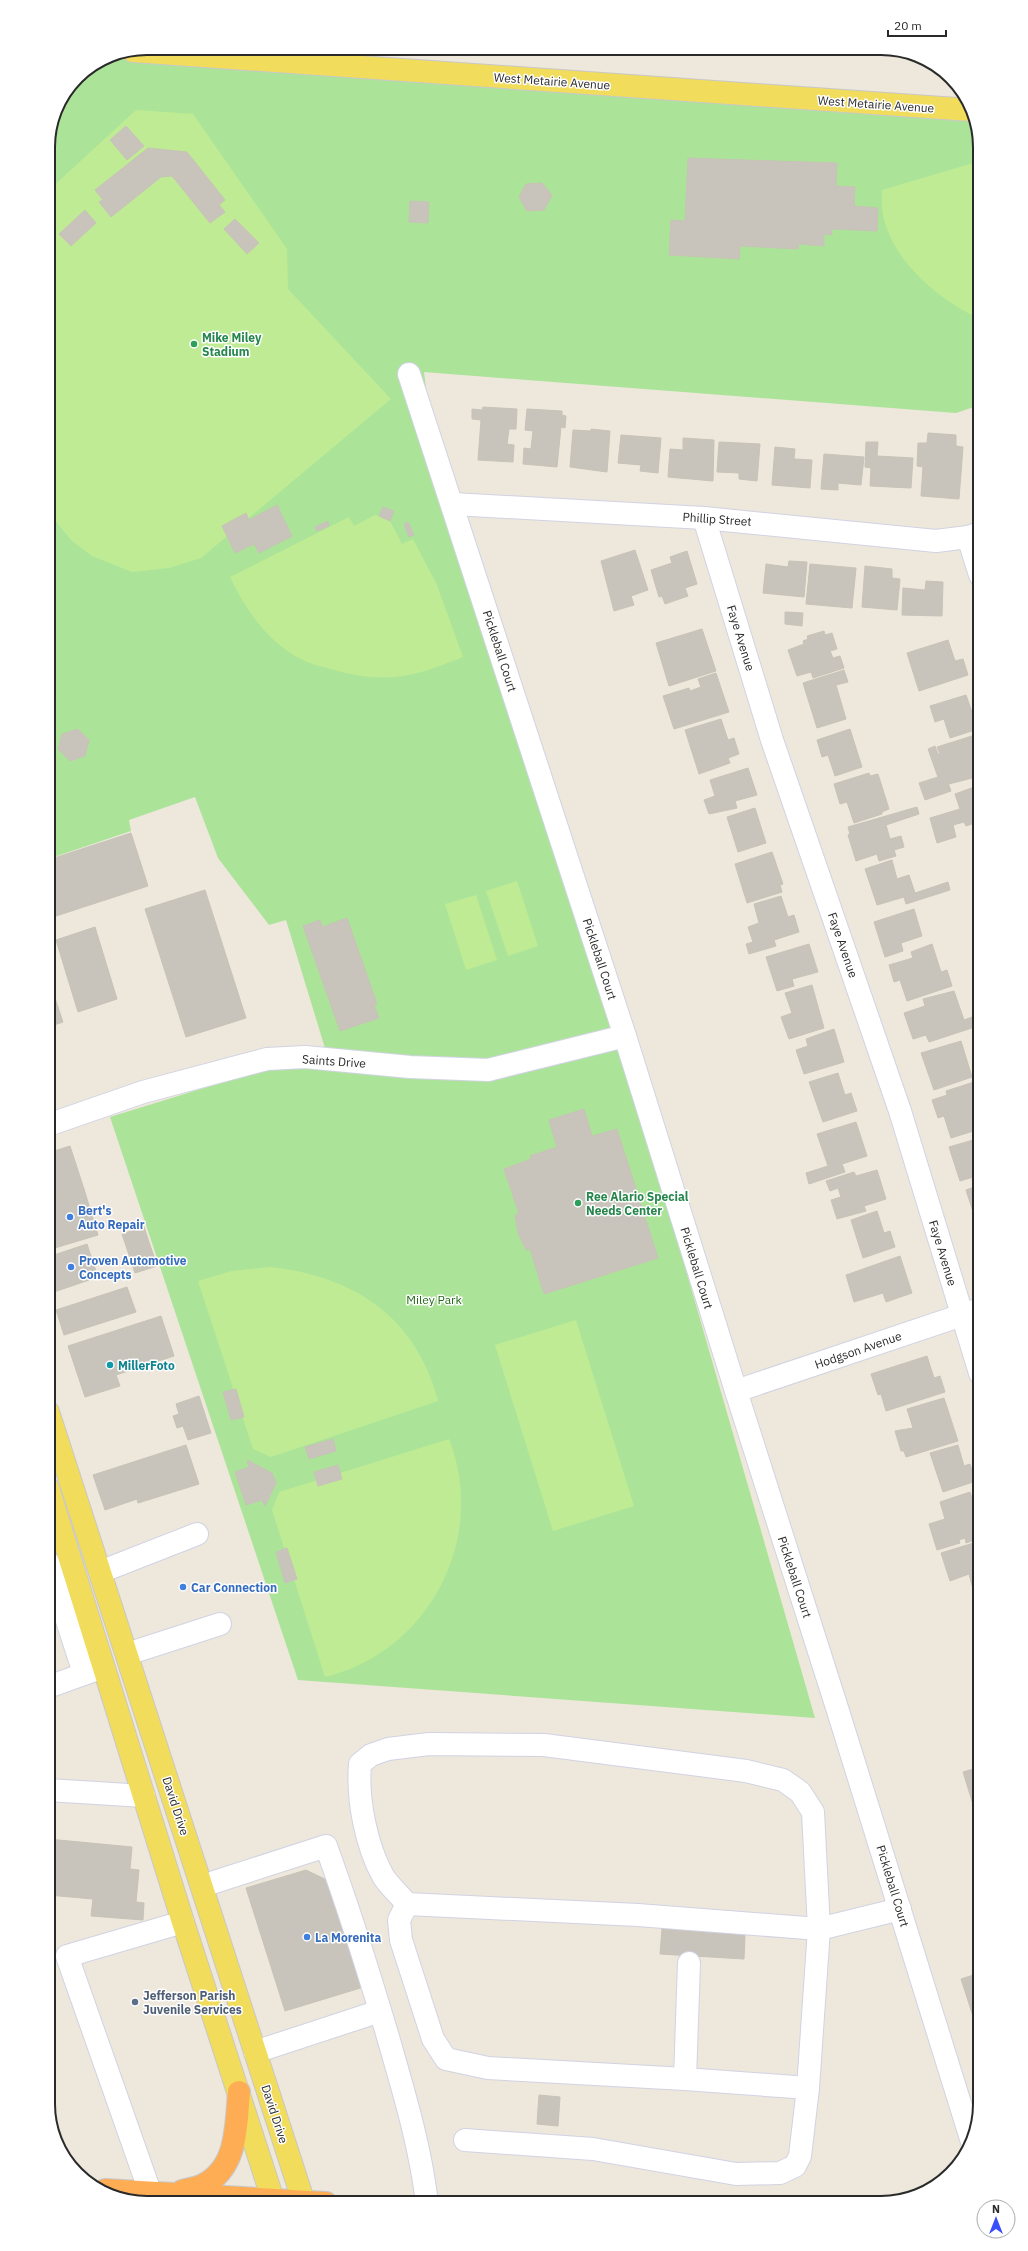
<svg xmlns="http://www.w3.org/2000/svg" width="1028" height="2251" viewBox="0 0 1028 2251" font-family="'IBM Plex Sans',sans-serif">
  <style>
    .green { fill: #abe498 }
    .pitch { fill: #bfeb94 }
    .building { fill: #c8c4bc; stroke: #c8c3b6 }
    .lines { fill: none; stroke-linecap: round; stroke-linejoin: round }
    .minor-casing { stroke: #d1d3e3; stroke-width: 24 }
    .major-casing { stroke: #c8c8c8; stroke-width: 24 }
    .highway-casing { stroke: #c8c8c8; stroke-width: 24 }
    .minor { stroke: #fff; stroke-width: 22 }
    .major { stroke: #f2dc5c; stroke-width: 22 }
    .highway { stroke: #ffad55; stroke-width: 22 }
    .leisure-dot { fill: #2e9e5b; stroke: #fff; stroke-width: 1.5 }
    .shop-dot { fill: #3f7fe0; stroke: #fff; stroke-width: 1.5 }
    .culture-dot { fill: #0f9aa8; stroke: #fff; stroke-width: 1.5 }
    .service-dot { fill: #5c6f8a; stroke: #fff; stroke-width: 1.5 }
    .labels { text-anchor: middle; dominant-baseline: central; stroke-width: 3; stroke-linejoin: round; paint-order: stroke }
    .street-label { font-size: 12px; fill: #2a2a2a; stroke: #fff }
    .leisure-label { font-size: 12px; font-weight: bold; fill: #27864d; stroke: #fff; text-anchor: start }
    .shop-label { font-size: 12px; font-weight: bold; fill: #366cbe; stroke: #fff; text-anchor: start }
    .park-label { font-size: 12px; fill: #236919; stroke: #fff }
    .culture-label { font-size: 12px; font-weight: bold; fill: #0d838f; stroke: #fff; text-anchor: start }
    .service-label { font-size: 12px; font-weight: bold; fill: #4e5e75; stroke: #fff; text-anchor: start }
    .rim { fill: none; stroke: #2a2a2a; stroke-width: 2 }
  </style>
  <rect width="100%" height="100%" fill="#ede7dc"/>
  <!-- green -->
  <polygon class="green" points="106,57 972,111 975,115 980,147 980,405 956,413 424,372 440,504 561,837 815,1718 298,1680 110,1117 266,1069 331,1068 286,920 269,925 218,858 195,797 129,820 131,831 48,859 48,141 56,109 77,77"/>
  <!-- pitch -->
  <g class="pitch">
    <polygon points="136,110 193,114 287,249 288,289 391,399 201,558 169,568 132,572 92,556 72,541 48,512 48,191"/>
    <path d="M980,161V319C941,301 898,266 885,223C881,212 882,201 882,190Z"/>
    <path d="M375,515L390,521L402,544L413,539L437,585L463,657C445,664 426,672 408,675C385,680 363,677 341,672C329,668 314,666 303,660C269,644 245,609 230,577L349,517L354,526Z"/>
    <polygon points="517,881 538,946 508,956 486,891"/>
    <polygon points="476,895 497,960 466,970 445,904"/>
    <path d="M270,1267C354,1276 416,1317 438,1401L271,1457L253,1449L198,1281L232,1271Z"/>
    <polygon points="576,1320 634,1506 553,1531 495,1345"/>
    <path d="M449,1439C488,1538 429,1652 325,1677L272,1510L279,1492Z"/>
  </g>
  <!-- building -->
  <g class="building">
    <polygon points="126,126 144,146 127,160 110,140"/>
    <polygon points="148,148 187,152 225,200 219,205 225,212 210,223 172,176 161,177 111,217 99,202 103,200 95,190"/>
    <polygon points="688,158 837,163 836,186 855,187 854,206 878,208 877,231 832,229 832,235 824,234 824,246 799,244 798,249 740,246 739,259 669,255 671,220 685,221"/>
    <polygon points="542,183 552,195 544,210 527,211 519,197 526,184"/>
    <polygon points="410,201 429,202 428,223 409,222"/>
    <polygon points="85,210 96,223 71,246 59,234"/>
    <polygon points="235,219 259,243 247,254 224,229"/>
    <polygon points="483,407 517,409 516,429 509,429 507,444 514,445 513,462 478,460 481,420 472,419 472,409 482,410"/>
    <polygon points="527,409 562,411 562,415 566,416 565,428 561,427 557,467 523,464 524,448 531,449 533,431 525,430"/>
    <polygon points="591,429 610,431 607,472 570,467 573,430 591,431"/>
    <polygon points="928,433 956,435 956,446 963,447 959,499 921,496 923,467 917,466 918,443 927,443"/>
    <polygon points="621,435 661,438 658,473 640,471 641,465 618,463"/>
    <polygon points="683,438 714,440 713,481 668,477 670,449 683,450"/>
    <polygon points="719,442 760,444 757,481 739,479 739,473 717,472"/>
    <polygon points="866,442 878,442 877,456 913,458 911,488 870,486 871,468 865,467"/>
    <polygon points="775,447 795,449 794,459 812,460 810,488 772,485"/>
    <polygon points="824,454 864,457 861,485 838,483 838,490 821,489"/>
    <polygon points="980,457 980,475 975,459"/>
    <polygon points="277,505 292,536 259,553 254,544 235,553 222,526 246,513 249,520"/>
    <polygon points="383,507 394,511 390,521 379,516"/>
    <polygon points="328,521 329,526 317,531 315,527"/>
    <polygon points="408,522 414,535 409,537 404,524"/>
    <polygon points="635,550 648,590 631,596 634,605 614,611 601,561"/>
    <polygon points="687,551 697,584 685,588 688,596 665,604 662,596 659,597 651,570 672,563 670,557"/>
    <polygon points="789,561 807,562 804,597 763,593 766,564 788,567"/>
    <polygon points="810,564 856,568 852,608 806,604"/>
    <polygon points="865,566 892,569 892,578 900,579 897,610 862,607"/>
    <polygon points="926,581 943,582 942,616 902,615 903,588 925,590"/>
    <polygon points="785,612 803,613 802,626 785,624"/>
    <polygon points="702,629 716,671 669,686 656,643"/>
    <polygon points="824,631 825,635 832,633 837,649 830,651 833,658 840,656 844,668 813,678 811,672 797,676 788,650 804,644 803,641 808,639 807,636"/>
    <polygon points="948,640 955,661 963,659 968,675 919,691 907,653"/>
    <polygon points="844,670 848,682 836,685 846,719 817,728 803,683"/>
    <polygon points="716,673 729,712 674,729 663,696 689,688 690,691 701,687 698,679"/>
    <polygon points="966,695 978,729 950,738 944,719 935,722 930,706"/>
    <polygon points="721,719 728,740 734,738 739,754 728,758 730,763 699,774 685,730"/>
    <polygon points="78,729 89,740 85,756 70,761 58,749 62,734"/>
    <polygon points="850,729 862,767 835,776 828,755 822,757 817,740"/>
    <polygon points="975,735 980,748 980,776 949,784 943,769 951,791 925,800 919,783 938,777 928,749 935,746 938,754 940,754 937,747"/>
    <polygon points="748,768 757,795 735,801 737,808 709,814 704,800 715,796 710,780"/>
    <polygon points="869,773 870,776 878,774 889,809 882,812 882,814 854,823 847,802 840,804 834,784"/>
    <polygon points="980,785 980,821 966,826 964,822 953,825 956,837 937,843 930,818 960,809 955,794"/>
    <polygon points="917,807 919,814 886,825 890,839 901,836 904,847 894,850 896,856 879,861 877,854 856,861 848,835 850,834 848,827"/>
    <polygon points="755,808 766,843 738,852 727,817"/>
    <polygon points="131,833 148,886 53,917 48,902 48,860"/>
    <polygon points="772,852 783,884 780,885 782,892 747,903 735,864"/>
    <polygon points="892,860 897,879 909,875 915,893 948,882 950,890 906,904 904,897 877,905 865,869"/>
    <polygon points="205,890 246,1018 186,1037 145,909"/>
    <polygon points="781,896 788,917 794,915 799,932 774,940 776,946 749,954 746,944 753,942 748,927 759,923 754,904"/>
    <polygon points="914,909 922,936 901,943 903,951 885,957 874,922"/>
    <polygon points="347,918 377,1004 374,1005 379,1018 340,1031 303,926 320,920 322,927"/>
    <polygon points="95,927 117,999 78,1012 56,940"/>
    <polygon points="809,944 818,972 792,979 794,986 777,991 766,957"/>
    <polygon points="932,944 941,972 947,970 952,986 907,1001 900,980 894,982 889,965 913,958 911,952"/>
    <polygon points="812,985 824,1028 789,1039 781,1017 792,1013 785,993"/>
    <polygon points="51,986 63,1022 48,1027 48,987"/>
    <polygon points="954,991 964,1020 975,1016 978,1026 929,1042 926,1035 913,1039 904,1013 925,1006 923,999"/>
    <polygon points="834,1029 844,1062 804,1074 796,1050 808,1046 806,1039"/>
    <polygon points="961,1041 972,1077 934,1090 921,1053"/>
    <polygon points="838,1073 845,1095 851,1093 857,1111 823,1122 809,1082"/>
    <polygon points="977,1081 980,1092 980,1107 973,1109 980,1129 951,1138 944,1116 938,1118 932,1100 947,1095 946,1091"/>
    <polygon points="584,1109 592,1136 617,1129 658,1258 544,1294 530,1249 526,1250 518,1233 515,1215 519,1214 504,1169 531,1159 530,1156 557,1147 549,1120"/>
    <polygon points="856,1122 867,1156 842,1164 845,1172 809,1184 806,1173 828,1166 817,1134"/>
    <polygon points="980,1138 980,1175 960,1181 949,1147"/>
    <polygon points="70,1146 84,1189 48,1200 48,1153"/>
    <polygon points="877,1170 886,1199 864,1206 866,1211 837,1219 831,1200 841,1197 838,1188 830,1191 826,1181 854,1172 856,1176"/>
    <polygon points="980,1176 980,1226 978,1227 966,1190 974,1187 972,1179"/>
    <polygon points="84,1189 98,1235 48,1250 48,1200"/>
    <polygon points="877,1211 884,1233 890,1231 895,1247 863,1258 851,1220"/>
    <polygon points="144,1227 157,1266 135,1273 122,1234"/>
    <polygon points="980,1233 980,1248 976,1234"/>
    <polygon points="87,1244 98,1277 48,1294 48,1257"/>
    <polygon points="900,1256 912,1293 886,1302 883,1293 854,1302 846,1275"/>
    <polygon points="127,1287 136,1312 64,1335 56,1310"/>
    <polygon points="161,1316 174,1356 116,1375 120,1386 85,1397 68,1346"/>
    <polygon points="927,1356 934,1378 940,1376 945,1392 886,1411 881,1394 878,1395 871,1374"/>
    <polygon points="236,1389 244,1417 231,1420 223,1392"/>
    <polygon points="199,1396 211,1433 188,1440 183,1426 177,1428 173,1416 179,1414 176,1404"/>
    <polygon points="944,1398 958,1441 906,1457 904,1451 901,1451 895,1431 913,1428 907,1409"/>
    <polygon points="333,1439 336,1451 309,1459 305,1447"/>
    <polygon points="186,1445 199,1484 138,1503 137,1499 105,1510 93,1475"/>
    <polygon points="958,1445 964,1466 970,1464 976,1481 943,1492 930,1453"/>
    <polygon points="247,1460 272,1473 276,1483 265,1506 262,1500 246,1505 235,1472 249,1467"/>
    <polygon points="338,1465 342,1479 318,1486 314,1472"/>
    <polygon points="970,1492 977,1514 980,1513 980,1538 966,1543 965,1538 959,1540 960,1543 937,1550 929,1524 945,1519 940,1502"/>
    <polygon points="980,1541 980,1587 973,1589 969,1574 950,1581 941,1553"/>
    <polygon points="287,1548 297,1579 285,1583 276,1552"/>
    <polygon points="980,1767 980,1827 963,1772"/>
    <polygon points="48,1839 132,1847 130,1869 139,1870 136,1902 144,1903 143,1920 91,1916 93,1899 48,1895 50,1866 48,1866"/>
    <polygon points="306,1870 335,1884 367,1986 285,2011 246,1888"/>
    <polygon points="662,1929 745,1935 744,1959 660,1954"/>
    <polygon points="980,1973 980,2038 961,1979"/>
    <polygon points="539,2095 560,2097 558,2126 537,2124"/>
  </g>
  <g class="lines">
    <defs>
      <g id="minor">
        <polyline points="409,374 625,1036 736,1391 838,1711 972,2142"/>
        <polyline points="453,504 704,518 936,541 968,537 980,533"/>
        <polyline points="704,518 772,740 900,1111 980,1373"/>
        <polyline points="968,537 980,575"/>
        <polyline points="48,1125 143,1092 267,1059 305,1057 410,1067 488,1070 625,1036"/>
        <polyline points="736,1391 980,1309"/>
        <polyline points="48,1562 84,1673"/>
        <polyline points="100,1572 197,1534"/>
        <polyline points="127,1654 220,1624"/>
        <polyline points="48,1687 98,1669"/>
        <polyline points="48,1790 144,1796"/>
        <path d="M202,1886L326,1846C349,1909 369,1973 388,2037C404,2093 420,2145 427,2203"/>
        <polyline points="407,1904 399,1920 401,1940 433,2039 446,2059 488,2068 685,2079 808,2088"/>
        <polyline points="255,2052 380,2011"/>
        <polyline points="685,2079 689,1963"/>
        <path d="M465,2140L593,2149L736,2174L780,2173L795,2166L800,2156L808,2088L819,1929L813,1812L800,1792L783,1780L746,1771L544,1745L429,1744L388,1749L371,1755L360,1764C357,1799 366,1845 383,1876C389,1886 400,1895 407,1904L638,1915L819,1929L900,1909"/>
        <polyline points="150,2192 67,1956 183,1922"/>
      </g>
      <g id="major">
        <polyline points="133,51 971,110"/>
        <polyline points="48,1412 304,2203"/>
        <polyline points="48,1488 183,1922 274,2203"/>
      </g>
      <g id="highway">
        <polyline points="105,2190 326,2203"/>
        <path d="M182,2191C189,2189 197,2188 203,2185C238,2168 236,2125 239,2092"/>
      </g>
    </defs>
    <!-- minor casing -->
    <use href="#minor" class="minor-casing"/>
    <!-- major casing -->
    <use href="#major" class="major-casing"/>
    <!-- highway casing -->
    <use href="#highway" class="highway-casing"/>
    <!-- minor -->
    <use href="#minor" class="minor"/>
    <!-- major -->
    <use href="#major" class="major"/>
    <!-- highway -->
    <use href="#highway" class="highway"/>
  </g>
  <!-- markers -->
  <g class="leisure-dot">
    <circle cx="194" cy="344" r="4"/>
    <circle cx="578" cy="1203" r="4"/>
  </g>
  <g class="shop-dot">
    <circle cx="70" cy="1217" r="4"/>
    <circle cx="71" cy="1267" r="4"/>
    <circle cx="183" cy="1587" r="4"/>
    <circle cx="307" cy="1937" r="4"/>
  </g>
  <circle class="culture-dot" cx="110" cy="1365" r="4"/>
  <circle class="service-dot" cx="135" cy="2002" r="4"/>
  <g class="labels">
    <!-- street labels -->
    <g class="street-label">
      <text transform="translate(552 81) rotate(4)">West Metairie Avenue</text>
      <text transform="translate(876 104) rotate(4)">West Metairie Avenue</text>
      <text transform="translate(717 519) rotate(4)">Phillip Street</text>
      <text transform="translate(741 638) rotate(73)">Faye Avenue</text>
      <text transform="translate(500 651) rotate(72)">Pickleball Court</text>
      <text transform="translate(843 945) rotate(71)">Faye Avenue</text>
      <text transform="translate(600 959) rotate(72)">Pickleball Court</text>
      <text transform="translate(334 1061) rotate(4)">Saints Drive</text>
      <text transform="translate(943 1253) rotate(73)">Faye Avenue</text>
      <text transform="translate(697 1268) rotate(73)">Pickleball Court</text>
      <text transform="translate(858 1350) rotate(-19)">Hodgson Avenue</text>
      <text transform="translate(795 1577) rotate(72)">Pickleball Court</text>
      <text transform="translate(176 1806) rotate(72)">David Drive</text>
      <text transform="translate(893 1886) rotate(73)">Pickleball Court</text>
      <text transform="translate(275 2114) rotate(72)">David Drive</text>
    </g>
    <!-- leisure labels -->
    <g class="leisure-label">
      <text x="202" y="337">Mike Miley<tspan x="202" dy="14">Stadium</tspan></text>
      <text x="586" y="1196">Ree Alario Special<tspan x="586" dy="14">Needs Center</tspan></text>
    </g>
    <!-- shop labels -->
    <g class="shop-label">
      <text x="78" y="1210">Bert's<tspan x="78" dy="14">Auto Repair</tspan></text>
      <text x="79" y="1260">Proven Automotive<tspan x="79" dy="14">Concepts</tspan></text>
      <text x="191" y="1587">Car Connection</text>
      <text x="315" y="1937">La Morenita</text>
    </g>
    <!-- park labels -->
    <g class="park-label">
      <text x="434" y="1299">Miley Park</text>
    </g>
    <!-- culture labels -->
    <g class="culture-label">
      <text x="118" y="1365">MillerFoto</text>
    </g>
    <!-- service labels -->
    <g class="service-label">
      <text x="143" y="1995">Jefferson Parish<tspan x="143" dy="14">Juvenile Services</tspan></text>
    </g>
  </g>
  <!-- crop -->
  <path d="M0 0H1028V2251H0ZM147 55H881A92 92 0 0 1 973 147V2104A92 92 0 0 1 881 2196H147A92 92 0 0 1 55 2104V147A92 92 0 0 1 147 55Z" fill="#fff" fill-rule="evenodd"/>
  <path class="rim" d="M147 55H881A92 92 0 0 1 973 147V2104A92 92 0 0 1 881 2196H147A92 92 0 0 1 55 2104V147A92 92 0 0 1 147 55Z"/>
  <!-- north arrow -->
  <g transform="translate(996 2219)"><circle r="19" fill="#ffffff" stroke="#aaaaaa"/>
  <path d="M0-3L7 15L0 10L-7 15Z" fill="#3a4efc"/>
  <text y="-6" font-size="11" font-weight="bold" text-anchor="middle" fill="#2a2a2a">N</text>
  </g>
  <!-- scale -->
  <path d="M888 30v6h58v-6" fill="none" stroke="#2a2a2a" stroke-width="2"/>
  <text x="894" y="30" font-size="12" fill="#2a2a2a" stroke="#ffffff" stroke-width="3" paint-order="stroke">20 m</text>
</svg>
